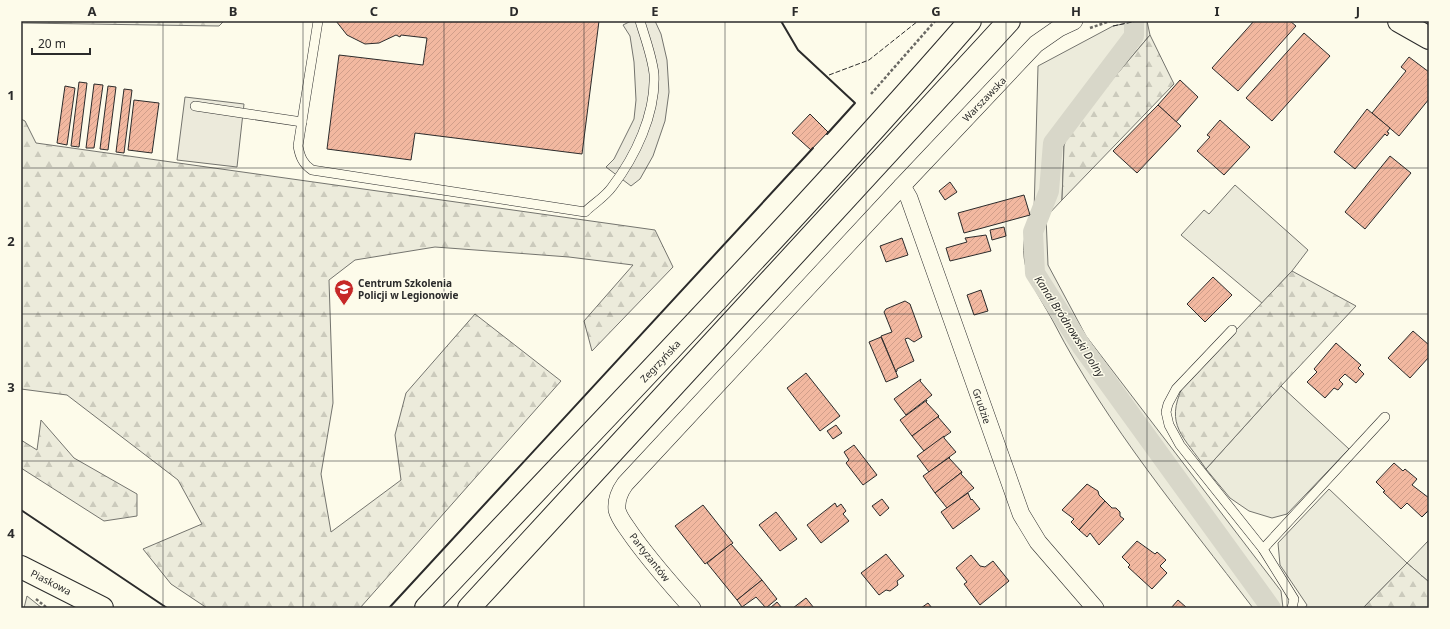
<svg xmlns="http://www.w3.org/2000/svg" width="1450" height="629" viewBox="0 0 1450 629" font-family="'Noto Sans',sans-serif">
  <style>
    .green { fill: #ecebdb; stroke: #74746e }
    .forest { fill: url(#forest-firs); stroke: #74746e }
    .parking { fill: #eceadb; stroke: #74746e }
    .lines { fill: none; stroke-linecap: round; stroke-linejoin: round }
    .canal { stroke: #d8d7c9; stroke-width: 20 }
    .building { fill: url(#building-hatch); stroke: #2b2b2b }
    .lane-casing { stroke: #2b2b2b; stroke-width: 10 }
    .street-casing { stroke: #2b2b2b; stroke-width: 18 }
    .secondary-casing { stroke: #2b2b2b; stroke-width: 24 }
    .primary-casing { stroke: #2b2b2b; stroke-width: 24 }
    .path { stroke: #6a6964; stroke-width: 2.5; stroke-dasharray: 3 2; stroke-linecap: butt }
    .lane { stroke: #fdfbea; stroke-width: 9 }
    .street { stroke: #fdfbea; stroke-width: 17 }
    .secondary { stroke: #fdfbea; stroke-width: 22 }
    .primary { stroke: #fdfbea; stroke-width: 22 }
    .fence { stroke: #2b2b2b; stroke-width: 1; stroke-dasharray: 5 2; stroke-linecap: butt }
    .wall { stroke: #2b2b2b; stroke-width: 2 }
    .grid { fill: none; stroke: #2b2b2b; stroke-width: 1; stroke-opacity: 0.55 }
    .labels { text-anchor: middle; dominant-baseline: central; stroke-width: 3; stroke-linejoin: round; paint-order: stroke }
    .street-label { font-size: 10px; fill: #2b2b2b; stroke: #fdfbea }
    .poi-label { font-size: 10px; font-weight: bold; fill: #2b2b2b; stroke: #fdfbea; text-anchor: start }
    .water-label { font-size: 11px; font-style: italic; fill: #2b2b2b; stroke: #fdfbea }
    .neatline { fill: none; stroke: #2b2b2b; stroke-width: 1.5 }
    .grid-label { font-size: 13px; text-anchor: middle; font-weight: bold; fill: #2b2b2b }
  </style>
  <defs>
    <pattern id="forest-firs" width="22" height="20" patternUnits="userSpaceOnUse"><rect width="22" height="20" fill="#ecebdb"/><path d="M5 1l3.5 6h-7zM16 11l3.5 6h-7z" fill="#cbcabc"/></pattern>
    <pattern id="building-hatch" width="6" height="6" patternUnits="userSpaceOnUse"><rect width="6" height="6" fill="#f2b8a0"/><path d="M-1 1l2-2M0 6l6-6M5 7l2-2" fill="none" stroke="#d09e8a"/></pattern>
  </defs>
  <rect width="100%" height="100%" fill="#fdfbea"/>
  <!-- green -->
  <g class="green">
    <path d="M1137,21H1147L1150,35L1068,132L1064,146L1062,200L1046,217L1048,265L1086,336L1281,591L1283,608H1253C1183,516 1107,426 1054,323C1045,306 1033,289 1027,271C1021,253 1024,234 1030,215L1034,213L1038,66L1113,26Z"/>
    <polygon points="1235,185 1308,250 1292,271 1262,303 1181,235 1204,210 1209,214"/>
    <polygon points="1281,386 1349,449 1287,514 1272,518 1249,511 1230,498 1206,469"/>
    <polygon points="1329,489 1407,563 1429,540 1429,582 1407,563 1363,608 1305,608 1307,605 1280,565 1278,543"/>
    <polygon points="27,596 42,608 24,608"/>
  </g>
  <!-- forest -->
  <g class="forest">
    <polygon points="21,21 224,21 219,26 23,23"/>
    <polygon points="1150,35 1174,84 1062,200 1064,146 1068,132"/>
    <polygon points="21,119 25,121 36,143 655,230 673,267 592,351 584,321 633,265 569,257 435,247 355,260 329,280 333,403 321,474 331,532 401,480 395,435 406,393 475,314 561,381 360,608 207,608 171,584 143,549 202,524 178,480 67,395 21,389"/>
    <path d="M1292,271L1356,306L1281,386L1206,469C1184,436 1164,426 1183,386Z"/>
    <polygon points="41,420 74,458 137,494 137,516 104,521 21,468 21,440 37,450"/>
    <polygon points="1407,563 1429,582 1429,608 1363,608"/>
  </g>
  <!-- parking -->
  <g class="parking">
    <polygon points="631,21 655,21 661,34 667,60 669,92 665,121 653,156 640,179 631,186 606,167 614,159 634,119 636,100 634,62 630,36 623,25"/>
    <polygon points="185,97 244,104 237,167 177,160"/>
  </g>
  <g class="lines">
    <!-- canal -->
    <polyline class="canal" points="1134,21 1134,36 1053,143 1049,191 1033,232 1035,273 1082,347 1271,608"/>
  </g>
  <!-- building -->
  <g class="building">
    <polygon points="336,21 599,21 582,154 415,133 411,160 327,149 339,55 423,65 427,38 401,35 400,37 396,35 379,43 365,44 347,35"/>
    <polygon points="1254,21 1290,21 1296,26 1238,91 1212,68"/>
    <polygon points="1304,33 1330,56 1272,121 1246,98"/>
    <polygon points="1409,57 1429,72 1429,99 1399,136 1372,113 1406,71 1401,67"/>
    <polygon points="1180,80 1198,97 1176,122 1158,105"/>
    <polygon points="79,82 87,83 79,147 71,146"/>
    <polygon points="94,84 103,85 94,148 86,148"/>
    <polygon points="65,86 75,88 67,145 57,143"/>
    <polygon points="108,86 116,87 108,150 100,149"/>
    <polygon points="124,89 132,90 124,153 116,152"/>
    <polygon points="134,100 159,103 152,153 128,150"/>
    <polygon points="1158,105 1181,126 1137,173 1113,151"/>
    <polygon points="1367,109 1390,128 1387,132 1389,133 1387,136 1385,134 1355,169 1334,152"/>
    <polygon points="810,114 828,132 811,150 792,133"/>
    <polygon points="1220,120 1250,147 1224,175 1197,151 1210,137 1207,135"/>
    <polygon points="1390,156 1411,173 1365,229 1345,212"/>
    <polygon points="950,182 957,192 945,200 939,191"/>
    <polygon points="1024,195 1030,215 964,233 958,213"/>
    <polygon points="1004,227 1006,236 992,240 990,230"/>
    <polygon points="986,235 991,251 950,261 946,248 967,242 965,238"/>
    <polygon points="902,238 908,255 886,262 880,246"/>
    <polygon points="1213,277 1232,295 1205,322 1187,304"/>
    <polygon points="981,290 988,311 974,315 967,295"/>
    <polygon points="905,301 910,304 922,337 914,342 908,338 905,339 914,361 897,369 897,371 896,372 881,336 892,332 884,312 886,309"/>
    <polygon points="1413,331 1429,345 1429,357 1410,378 1388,358"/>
    <polygon points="881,337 898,377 886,382 869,342"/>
    <polygon points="1336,343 1361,365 1358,368 1364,374 1356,383 1345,374 1339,380 1343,384 1338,390 1334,388 1325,398 1307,382 1317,372 1314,369"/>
    <polygon points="806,373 840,416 820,431 787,388"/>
    <polygon points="921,379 920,381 932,395 906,415 894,399"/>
    <polygon points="927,400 926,402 939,416 912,436 900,420"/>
    <polygon points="939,416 938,417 951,432 924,451 912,436"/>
    <polygon points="836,425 842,433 833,439 827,431"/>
    <polygon points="944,436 944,438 956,452 929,472 917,456"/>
    <polygon points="854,445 877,475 863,485 846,463 849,460 844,452"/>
    <polygon points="950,457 949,458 962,472 935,493 923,476"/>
    <polygon points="1394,463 1403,471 1405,469 1417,479 1412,485 1429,498 1429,510 1422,517 1407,503 1401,509 1383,492 1385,491 1376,482"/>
    <polygon points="962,472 961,474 974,488 947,508 935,493"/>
    <polygon points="1087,484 1098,491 1099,495 1105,501 1079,530 1071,522 1074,519 1062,510"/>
    <polygon points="968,493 971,500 972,499 980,509 953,529 941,512"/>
    <polygon points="882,499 889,508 880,516 872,506"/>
    <polygon points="1105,501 1112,508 1116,508 1120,512 1120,516 1124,519 1099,545 1090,533 1087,537 1079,530"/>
    <polygon points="835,503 837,507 841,504 846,511 843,514 849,521 821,543 807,525"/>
    <polygon points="703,505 733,543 705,564 675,526"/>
    <polygon points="776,512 797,539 780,551 759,525"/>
    <polygon points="1137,541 1155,554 1157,552 1166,560 1160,566 1167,573 1152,589 1128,567 1130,565 1122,557"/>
    <polygon points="731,544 762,580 737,600 707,563"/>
    <polygon points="886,554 904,576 897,581 898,585 890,591 886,590 879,595 861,573"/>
    <polygon points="971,555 980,566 985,567 993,561 1009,581 980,605 964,584 967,582 956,568"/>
    <polygon points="762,580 777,599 766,608 756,597 742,607 737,600"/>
    <polygon points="806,598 814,608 793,608"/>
    <polygon points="1178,600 1187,608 1171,608"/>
    <polygon points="777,602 782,608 770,608"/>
    <polygon points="928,603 932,608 921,608"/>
  </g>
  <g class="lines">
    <defs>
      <g id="lane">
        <path d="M318,21L298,146C300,157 303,164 312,170L585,212C593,204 605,197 612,187C635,157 656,114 654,74C652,56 645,38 640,21"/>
        <polyline points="195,106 302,122"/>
        <polyline points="1232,330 1176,389 1168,404 1166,412 1169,425 1180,445 1263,549"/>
        <polyline points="1292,608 1294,599 1263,549 1385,417"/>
      </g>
      <g id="street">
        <polyline points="902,186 909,198 1021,514 1038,542 1095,608"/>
        <path d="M692,608C670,583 648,559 629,531C625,525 619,518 617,510C616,501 620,491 625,484L902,186L1036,44L1059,28L1074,21"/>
      </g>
      <g id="secondary">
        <polyline points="1399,21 1429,38"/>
        <polyline points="21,567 102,608"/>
      </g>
      <g id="primary">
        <path d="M426,608C608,414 795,222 970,21"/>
        <polyline points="469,608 1009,21"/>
      </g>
    </defs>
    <!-- lane casing -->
    <use href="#lane" class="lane-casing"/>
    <!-- street casing -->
    <use href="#street" class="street-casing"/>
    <!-- secondary casing -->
    <use href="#secondary" class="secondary-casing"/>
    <!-- primary casing -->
    <use href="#primary" class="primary-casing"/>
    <!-- path -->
    <g class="path">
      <polyline points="1090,28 1110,21"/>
      <polyline points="871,94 935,21"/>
      <polyline points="36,599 47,608"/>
    </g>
    <!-- lane -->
    <use href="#lane" class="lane"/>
    <!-- street -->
    <use href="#street" class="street"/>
    <!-- secondary -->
    <use href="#secondary" class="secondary"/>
    <!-- primary -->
    <use href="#primary" class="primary"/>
    <!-- fence -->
    <g class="fence">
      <polyline points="1113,26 1137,21"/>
      <polyline points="829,75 869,60 918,21"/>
    </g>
    <!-- wall -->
    <g class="wall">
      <polyline points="781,21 798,50 855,103 827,134"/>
      <polyline points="21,510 167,608"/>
      <polyline points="389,608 813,148"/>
    </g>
  </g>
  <!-- grid -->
  <path class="grid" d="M163,21V608M303,21V608M444,21V608M584,21V608M725,21V608M866,21V608M1006,21V608M1147,21V608M1287,21V608M21,168H1429M21,314H1429M21,461H1429"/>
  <!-- icons -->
  <defs>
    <symbol id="university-pin" viewBox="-11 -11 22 30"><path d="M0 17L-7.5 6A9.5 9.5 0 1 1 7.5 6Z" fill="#c62828" stroke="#fdfbea"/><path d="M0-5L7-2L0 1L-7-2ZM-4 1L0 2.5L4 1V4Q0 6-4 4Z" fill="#fff"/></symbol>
  </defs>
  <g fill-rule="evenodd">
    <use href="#university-pin" x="333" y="278" width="22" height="30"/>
  </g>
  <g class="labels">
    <!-- street labels -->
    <g class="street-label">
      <text transform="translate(984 99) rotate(-46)">Warszawska</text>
      <text transform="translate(660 361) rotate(-47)">Zegrzyńska</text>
      <text transform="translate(982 406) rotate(71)">Grudzie</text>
      <text transform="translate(650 557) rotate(52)">Partyzantów</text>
      <text transform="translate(51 582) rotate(27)">Piaskowa</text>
    </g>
    <!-- poi labels -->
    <g class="poi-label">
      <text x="358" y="283">Centrum Szkolenia<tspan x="358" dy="12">Policji w Legionowie</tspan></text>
    </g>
    <!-- water labels -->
    <g class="water-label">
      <text transform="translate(1070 326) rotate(57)">Kanał Bródnowski Dolny</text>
    </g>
  </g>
  <!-- border -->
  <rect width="1450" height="629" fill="none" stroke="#fdfbea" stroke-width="44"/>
  <!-- scale -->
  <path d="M32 48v6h58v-6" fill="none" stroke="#2b2b2b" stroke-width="2"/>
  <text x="38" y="48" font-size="12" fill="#2b2b2b" stroke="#fdfbea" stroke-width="3" paint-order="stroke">20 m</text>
  <rect x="22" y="22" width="1406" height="585" class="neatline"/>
  <g class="grid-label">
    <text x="92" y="16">A</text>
    <text x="233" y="16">B</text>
    <text x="374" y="16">C</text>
    <text x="514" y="16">D</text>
    <text x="655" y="16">E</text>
    <text x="795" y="16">F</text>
    <text x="936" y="16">G</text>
    <text x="1076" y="16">H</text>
    <text x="1217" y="16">I</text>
    <text x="1358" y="16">J</text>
    <text x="11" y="100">1</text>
    <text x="11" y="246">2</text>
    <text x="11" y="392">3</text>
    <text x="11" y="538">4</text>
  </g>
</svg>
